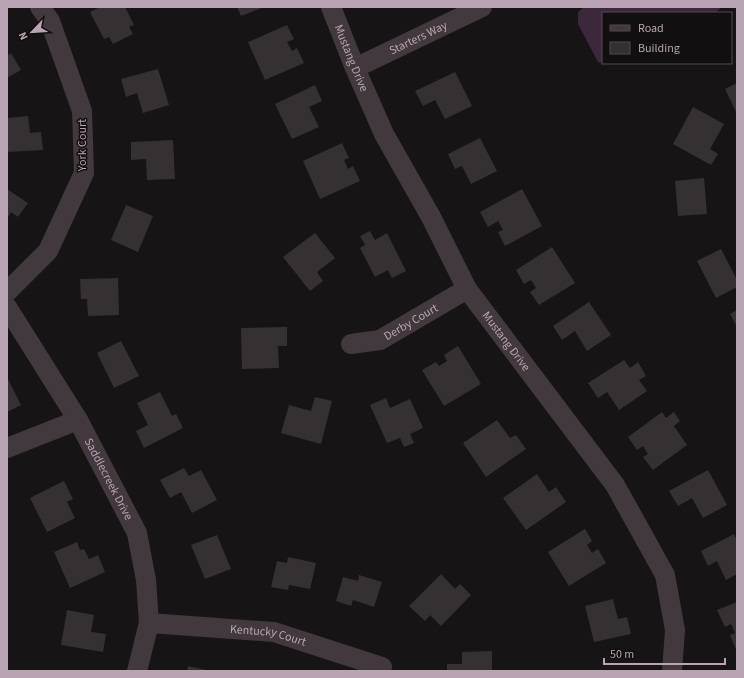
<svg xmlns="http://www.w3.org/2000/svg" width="744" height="678" viewBox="0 0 744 678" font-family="'Source Sans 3',sans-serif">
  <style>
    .water { fill: #3b293b }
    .building { fill: #353133 }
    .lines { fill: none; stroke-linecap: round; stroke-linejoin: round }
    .minor { stroke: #41393e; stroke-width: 20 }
    .labels { text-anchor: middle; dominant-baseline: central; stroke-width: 3; stroke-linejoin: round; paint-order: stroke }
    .street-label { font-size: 12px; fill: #b8a4b3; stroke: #110f10 }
  </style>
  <rect width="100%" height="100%" fill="#161415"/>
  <!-- water -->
  <polygon class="water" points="584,7 722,7 715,13 603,13 603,63 598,62 578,24 578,12"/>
  <!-- building -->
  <g class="building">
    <polygon points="100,7 125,7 134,25 129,27 133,34 113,44 109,37 104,39 90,12"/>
    <polygon points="237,7 264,7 241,16"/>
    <polygon points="287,25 294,39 287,42 292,51 297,48 304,63 265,80 248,42"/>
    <polygon points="11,53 21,70 7,78 7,56"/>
    <polygon points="158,69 169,105 143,113 137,93 126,97 121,79"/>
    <polygon points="455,72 472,106 445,119 435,100 423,106 415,91"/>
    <polygon points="737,83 737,114 725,89"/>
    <polygon points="315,85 322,101 309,107 319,127 292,139 275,104"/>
    <polygon points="693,107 724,124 710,149 718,154 711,165 673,144"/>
    <polygon points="28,116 30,133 41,132 43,150 7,152 7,118"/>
    <polygon points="480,138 497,171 471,184 462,166 455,169 448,154"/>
    <polygon points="173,140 175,179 147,180 146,159 131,160 131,142"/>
    <polygon points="342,143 349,158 344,160 348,169 353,166 360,181 320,199 303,161"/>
    <polygon points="704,178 707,214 678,216 675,181"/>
    <polygon points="7,189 28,203 18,217 11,212 7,219"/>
    <polygon points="522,189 542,226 505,246 498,232 503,230 498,221 488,227 480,212"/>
    <polygon points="126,205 153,216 138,252 111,240"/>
    <polygon points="370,231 375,240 387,233 406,271 392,278 388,270 375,277 360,248 365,245 360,236"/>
    <polygon points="315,233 335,258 317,272 323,281 310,291 283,257"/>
    <polygon points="552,247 575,283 539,305 530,292 536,288 531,280 524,284 516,270"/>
    <polygon points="721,249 737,280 737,287 716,298 697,261"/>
    <polygon points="118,278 119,315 88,316 87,299 81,299 80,279"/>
    <polygon points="589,302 611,335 587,351 575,331 562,340 553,326"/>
    <polygon points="737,310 737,327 730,314"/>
    <polygon points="287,327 287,346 278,346 279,368 242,369 241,328"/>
    <polygon points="121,341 139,376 114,388 97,353"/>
    <polygon points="458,346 481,384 444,406 422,370 436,362 439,366 447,361 444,355"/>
    <polygon points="624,360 630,368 638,362 646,376 639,380 647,391 619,410 607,392 598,398 588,383"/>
    <polygon points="7,377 21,405 7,412"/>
    <polygon points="160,392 172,416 176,414 183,428 144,448 136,431 148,425 137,403"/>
    <polygon points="315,397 332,401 321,444 281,433 289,405 311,411"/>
    <polygon points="386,398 390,408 410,399 423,428 410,434 414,443 404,447 400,438 387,443 370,405"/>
    <polygon points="662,412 666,418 674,412 680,421 674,426 687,445 653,470 643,457 648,454 643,446 637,450 628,437"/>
    <polygon points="497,420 510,438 516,435 526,449 486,477 463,443"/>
    <polygon points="184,468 189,476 201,470 217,500 192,513 181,492 170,498 160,480"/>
    <polygon points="708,470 727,505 703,518 692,498 678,506 669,491"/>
    <polygon points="537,474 549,492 556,487 566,502 526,530 503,498"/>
    <polygon points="64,481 73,499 67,502 75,518 47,532 30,498"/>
    <polygon points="585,529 592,541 587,545 592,553 598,549 606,563 569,586 548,552"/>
    <polygon points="734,534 737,541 737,574 726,580 717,561 708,566 701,551"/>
    <polygon points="217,535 231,569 205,579 191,545"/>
    <polygon points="77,542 80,550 84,549 89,559 98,555 105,572 70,588 54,552"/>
    <polygon points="288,557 316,563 310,589 289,585 288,590 271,587 277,561 287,563"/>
    <polygon points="441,574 455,589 460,584 471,595 441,626 430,615 425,621 409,606"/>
    <polygon points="359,575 382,582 374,607 353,600 351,606 336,601 343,577 358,581"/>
    <polygon points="613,599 618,619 627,617 631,634 594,642 585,606"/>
    <polygon points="737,602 737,652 730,635 735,633 731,624 725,627 717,610"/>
    <polygon points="67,610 94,615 91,632 106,634 103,652 61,645"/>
    <polygon points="492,651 492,671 447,671 447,664 462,664 462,652"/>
    <polygon points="188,666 206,670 206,671 187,671"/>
  </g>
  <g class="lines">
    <!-- minor -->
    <g class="minor">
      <path id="s1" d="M331,7L355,68L384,134L431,217L467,289L615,485L665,575L675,630L672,671"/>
      <path id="s2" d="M355,68L482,7"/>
      <polyline points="7,292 48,251 84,173 82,111 50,21 40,7"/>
      <path id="s3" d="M7,307L78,420L137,533L146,580L149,623L137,671"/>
      <path id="s4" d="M351,344L380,340L467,289"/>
      <polyline points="7,448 78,420"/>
      <path id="s5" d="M149,623L274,632L382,667"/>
    </g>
  </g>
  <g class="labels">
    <!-- street labels -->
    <g class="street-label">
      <text stroke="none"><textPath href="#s2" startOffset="70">Starters Way</textPath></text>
      <text stroke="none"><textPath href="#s1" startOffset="55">Mustang Drive</textPath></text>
      <text transform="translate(82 145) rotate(-90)">York Court</text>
      <text stroke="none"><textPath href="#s4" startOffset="65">Derby Court</textPath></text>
      <text stroke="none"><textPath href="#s1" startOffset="379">Mustang Drive</textPath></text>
      <text stroke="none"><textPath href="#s3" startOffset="200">Saddlecreek Drive</textPath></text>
      <text stroke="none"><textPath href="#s5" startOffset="120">Kentucky Court</textPath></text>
    </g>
  </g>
  <!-- border -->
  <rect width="744" height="678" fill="none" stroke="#b8a4b3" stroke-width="16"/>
  <!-- legend -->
  <rect x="602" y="12" width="130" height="52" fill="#110f10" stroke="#544b51"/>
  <rect x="610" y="25" width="20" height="6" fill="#41393e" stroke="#544b51"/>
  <text x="638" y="32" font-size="12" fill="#b8a4b3">Road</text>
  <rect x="610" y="42" width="20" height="12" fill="#353133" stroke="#544b51"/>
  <text x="638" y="52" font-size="12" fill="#b8a4b3">Building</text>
  <!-- north arrow -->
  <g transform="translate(32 32) rotate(245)" stroke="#110f10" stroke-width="3" paint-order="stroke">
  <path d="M0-3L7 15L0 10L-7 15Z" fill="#b8a4b3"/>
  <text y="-6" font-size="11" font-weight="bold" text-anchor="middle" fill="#b8a4b3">N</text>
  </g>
  <!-- scale -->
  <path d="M604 658v6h121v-6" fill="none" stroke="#b8a4b3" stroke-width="2"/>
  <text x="610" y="658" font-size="12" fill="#b8a4b3" stroke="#110f10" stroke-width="3" paint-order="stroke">50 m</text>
</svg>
